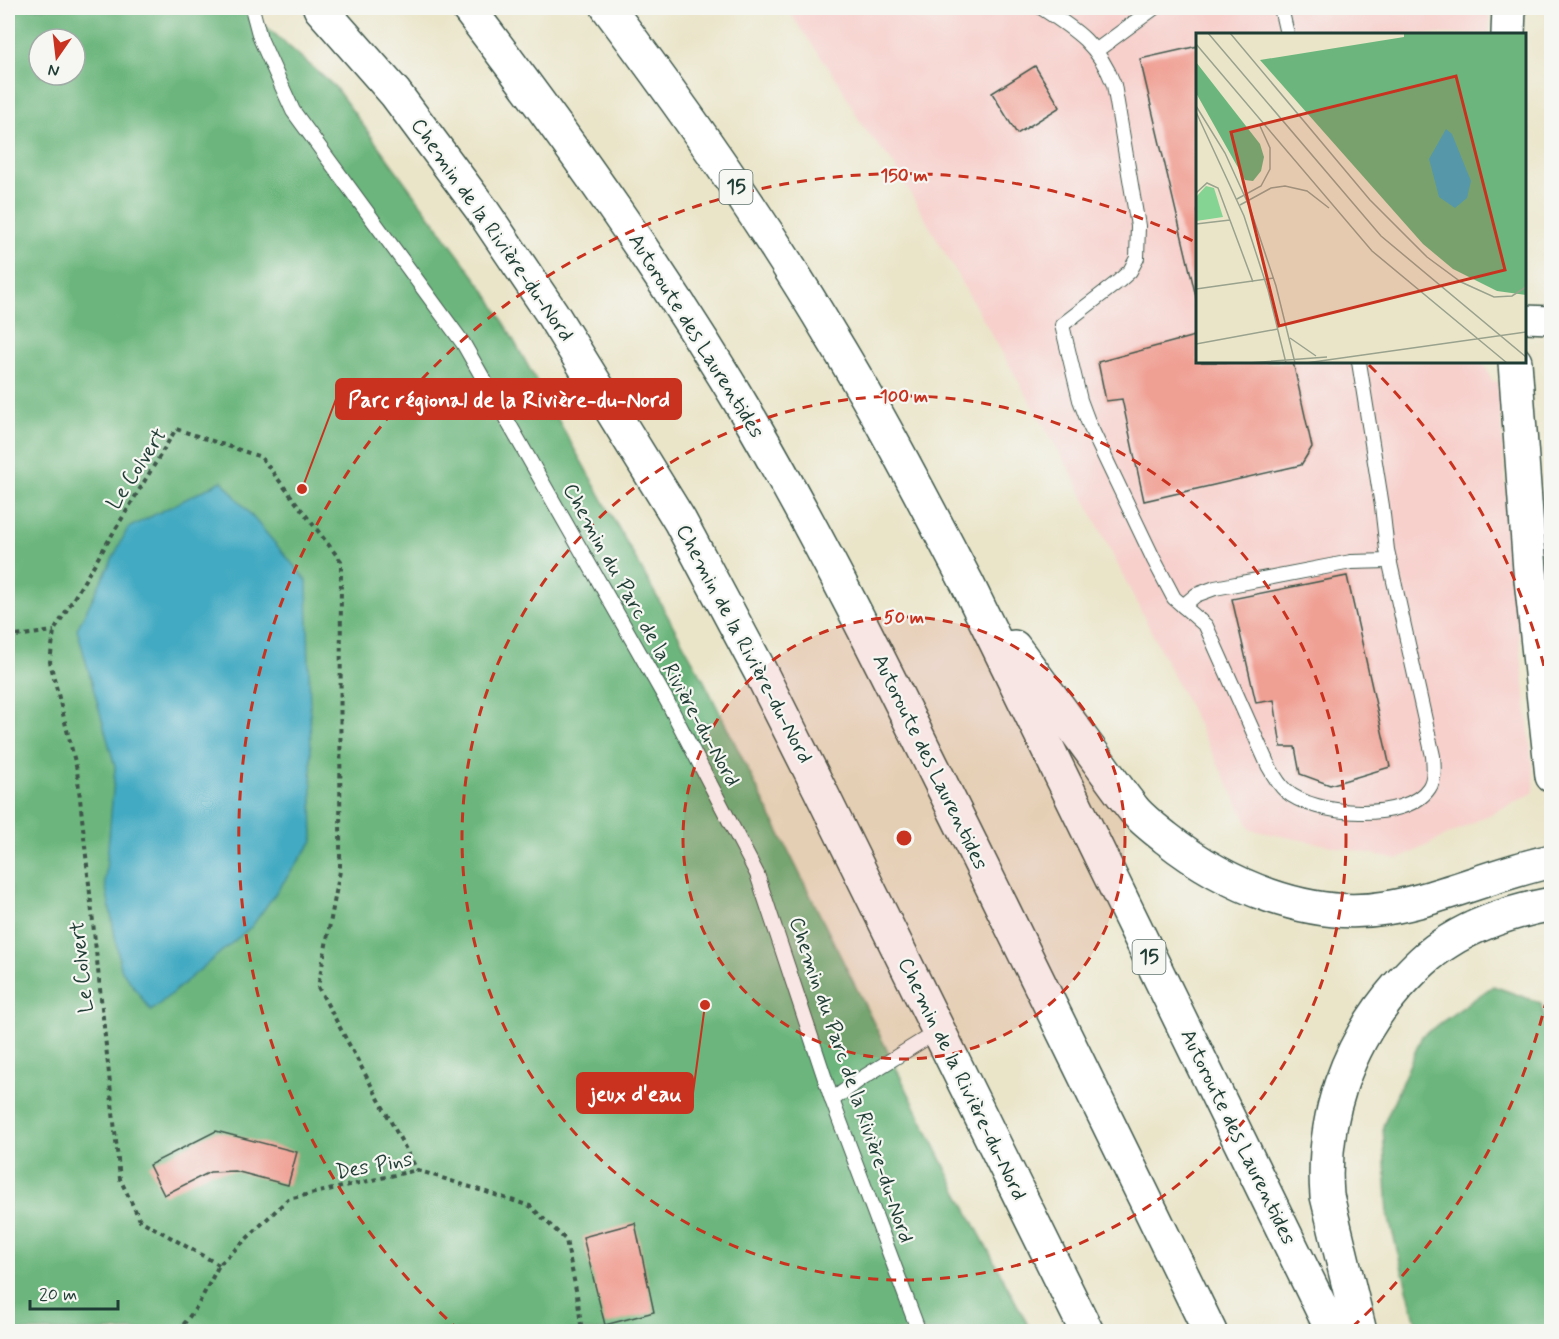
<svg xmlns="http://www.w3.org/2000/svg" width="1559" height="1339" viewBox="0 0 1559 1339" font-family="Mynerve,sans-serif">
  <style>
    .built { fill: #f7d0cc }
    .forest { fill: #6cb67d; stroke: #467a58; stroke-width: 1.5; fill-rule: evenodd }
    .water { fill: #42aac2; stroke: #30747b; stroke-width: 1.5 }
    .building { fill: #f09f93 }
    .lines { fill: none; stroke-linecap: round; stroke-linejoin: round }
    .lane-casing { stroke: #3d564a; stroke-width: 16 }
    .street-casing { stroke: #3d564a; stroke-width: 30 }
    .secondary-casing { stroke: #3d564a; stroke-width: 36 }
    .highway-casing { stroke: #3d564a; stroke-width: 36 }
    .path { stroke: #3d564a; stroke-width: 4; stroke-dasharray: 4.5 4.5; stroke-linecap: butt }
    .lane { stroke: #fff; stroke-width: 14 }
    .street { stroke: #fff; stroke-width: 27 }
    .secondary { stroke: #fff; stroke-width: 33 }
    .highway { stroke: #fff; stroke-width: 33 }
    .ring { fill: none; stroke: #c8321e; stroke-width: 3; stroke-dasharray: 10 8 }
    .labels { text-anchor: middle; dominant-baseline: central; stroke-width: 4.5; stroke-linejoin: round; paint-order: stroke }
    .shield { fill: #f6f6f2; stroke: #60746d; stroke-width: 1.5 }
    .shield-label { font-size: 20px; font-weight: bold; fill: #1f3d34 }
    .street-label { font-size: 21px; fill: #1f3d34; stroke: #f6f6f2 }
    .inset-road { fill: none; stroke: #99a28d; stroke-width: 1.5 }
    .view { fill: #c8321e; fill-opacity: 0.15; stroke: #c8321e; stroke-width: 3 }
    .inset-edge { fill: none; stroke: #1f3d34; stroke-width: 3 }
    .centre { fill: #c8321e; stroke: #f6f6f2; stroke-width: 3 }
    .ring-label { font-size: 18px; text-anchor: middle; font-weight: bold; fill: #c8321e; stroke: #f6f6f2; stroke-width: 4.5; stroke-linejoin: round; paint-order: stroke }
    .leader { fill: none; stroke: #c8321e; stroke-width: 2 }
    .callout-dot { fill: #c8321e; stroke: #f6f6f2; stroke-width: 2 }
    .callout { fill: #c8321e; stroke: #c8321e; stroke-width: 2 }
    .callout-label { font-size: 22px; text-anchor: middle; font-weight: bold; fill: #fff }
  </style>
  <rect width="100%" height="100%" fill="#f6f6f2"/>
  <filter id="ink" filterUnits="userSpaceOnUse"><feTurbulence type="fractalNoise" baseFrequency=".0167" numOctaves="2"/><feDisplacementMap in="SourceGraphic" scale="12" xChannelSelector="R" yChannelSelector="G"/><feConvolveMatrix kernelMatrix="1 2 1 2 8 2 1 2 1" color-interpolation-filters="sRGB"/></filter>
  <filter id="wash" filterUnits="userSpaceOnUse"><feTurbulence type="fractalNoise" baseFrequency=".008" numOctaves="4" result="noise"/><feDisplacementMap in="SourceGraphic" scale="24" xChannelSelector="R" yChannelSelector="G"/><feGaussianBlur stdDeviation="1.35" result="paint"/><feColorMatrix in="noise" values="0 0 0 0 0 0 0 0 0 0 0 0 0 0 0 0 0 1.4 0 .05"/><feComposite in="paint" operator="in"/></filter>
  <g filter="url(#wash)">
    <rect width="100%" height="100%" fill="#eae5c9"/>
    <!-- built -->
    <polygon class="built" points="786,8 1489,8 1489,34 1198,34 1198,362 1479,362 1486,367 1492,382 1498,381 1509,533 1534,784 1533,793 1399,859 1251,830 1072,474 893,163 863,127 838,81"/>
    <!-- forest -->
    <g class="forest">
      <path d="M8,8H245L335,87L490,298L704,681L957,1191L1031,1331H8ZM39,39H75V75H39Z"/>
      <polygon points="1493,986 1541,1003 1551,1048 1551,1331 1421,1331 1415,1319 1388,1215 1383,1126 1422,1036"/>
    </g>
    <!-- water -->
    <polygon class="water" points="222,481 307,581 313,841 252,926 151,1011 121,969 105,882 115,767 77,629 128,528"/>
    <g id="blocks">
      <!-- building -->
      <g class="building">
        <polygon points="1198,46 1198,300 1197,301 1140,59"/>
        <polygon points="1035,66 1060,107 1017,134 992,93"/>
        <polygon points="1198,335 1198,362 1293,362 1312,447 1301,465 1144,501 1122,399 1106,401 1098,362"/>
        <polygon points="1347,576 1390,767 1330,785 1300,774 1295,747 1281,747 1274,700 1256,703 1232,599"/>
        <polygon points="216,1131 297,1152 288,1185 235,1171 210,1172 164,1195 149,1165"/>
        <polygon points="635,1223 654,1312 605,1325 583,1237"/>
      </g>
    </g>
  </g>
  <g filter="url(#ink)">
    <use href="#blocks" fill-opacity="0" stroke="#3d564a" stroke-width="1.5"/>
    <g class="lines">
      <defs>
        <g id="lane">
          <polyline points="252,8 260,38 293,111 463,343 667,701 757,874 832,1100 919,1332"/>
          <path d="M1042,8C1076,30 1099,45 1114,85L1138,226L1137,258L1130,271L1119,281L1062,325L1080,400L1089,424L1154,560L1174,598L1206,626L1268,765C1273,774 1278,784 1286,791C1314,816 1406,823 1429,788C1435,779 1434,767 1433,756L1387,550L1382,506L1359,362"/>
          <polyline points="1281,8 1287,34"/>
          <polyline points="1097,50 1154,8"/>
          <polyline points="1183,606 1196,595 1215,588 1351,562 1389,561"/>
          <polyline points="832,1100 862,1078 938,1031"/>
        </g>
        <polyline id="street" points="1524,319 1552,320"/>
        <g id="secondary">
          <polyline points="320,8 395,93 482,210 551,312 680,521 760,671 819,788 1087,1332"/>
          <polyline points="1508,34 1509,8"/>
          <polyline points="1515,362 1530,570 1552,776"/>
        </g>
        <g id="highway">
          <path d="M468,8C570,142 667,278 753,424C832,560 901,703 971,844C1051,1007 1131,1169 1210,1332"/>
          <path d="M608,8C688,114 765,224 833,339C881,418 924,501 967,583L1333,1332"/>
          <path d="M1014,647C1041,683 1068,720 1095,757C1108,775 1121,794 1135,811C1144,821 1156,830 1166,838C1225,885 1309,921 1386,908C1442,899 1495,873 1552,861"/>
          <path d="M1360,1332L1327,1196C1321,1119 1347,1044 1398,986C1414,969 1429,953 1449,941C1481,921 1515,911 1552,904"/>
        </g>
      </defs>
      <!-- lane casing -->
      <use href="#lane" class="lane-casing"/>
      <!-- street casing -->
      <use href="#street" class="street-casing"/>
      <!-- secondary casing -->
      <use href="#secondary" class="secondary-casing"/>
      <!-- highway casing -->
      <use href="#highway" class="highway-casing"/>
      <!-- path -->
      <g class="path">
        <polyline points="8,637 54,631"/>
        <polyline points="219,1265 140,1220 120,1179 77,770 50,662 54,631 176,429 261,457 341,561 340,871 318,987 417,1170"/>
        <polyline points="178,1332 198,1305 219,1265 288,1199 417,1170 530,1206 566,1240 577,1295 582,1332"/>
        <polyline points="726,1332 733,1328"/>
      </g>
      <!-- lane -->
      <use href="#lane" class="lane"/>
      <!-- street -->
      <use href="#street" class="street"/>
      <!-- secondary -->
      <use href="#secondary" class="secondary"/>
      <!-- highway -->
      <use href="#highway" class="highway"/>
    </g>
  </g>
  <!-- distance rings -->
  <circle cx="904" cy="838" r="221" fill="#c8321e" fill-opacity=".12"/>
  <g class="ring">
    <circle cx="904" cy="838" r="221"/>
    <circle cx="904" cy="838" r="442"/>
    <path d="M1551 981A663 663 0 0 1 1348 1331M460 1331A663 663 0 0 1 1195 242M1369 365A663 663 0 0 1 1551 695"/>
  </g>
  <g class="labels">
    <!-- shield labels -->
    <g class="shield">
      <rect x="719.5" y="170" width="33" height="34" rx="4.5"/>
      <rect x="1132.5" y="940" width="33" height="34" rx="4.5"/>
    </g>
    <g class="shield-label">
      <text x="736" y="187">15</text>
      <text x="1149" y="957">15</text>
    </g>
    <!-- street labels -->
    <g class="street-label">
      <text transform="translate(492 230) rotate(55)">Chemin de la Rivière-du-Nord</text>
      <text transform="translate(696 336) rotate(58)">Autoroute des Laurentides</text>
      <text transform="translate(137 469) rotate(-57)">Le Colvert</text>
      <text transform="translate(651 635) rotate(61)">Chemin du Parc de la Rivière-du-Nord</text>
      <text transform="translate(744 644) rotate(62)">Chemin de la Rivière-du-Nord</text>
      <text transform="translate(930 762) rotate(64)">Autoroute des Laurentides</text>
      <text transform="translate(82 967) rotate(-96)">Le Colvert</text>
      <text transform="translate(962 1079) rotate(64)">Chemin de la Rivière-du-Nord</text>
      <text transform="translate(851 1080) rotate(71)">Chemin du Parc de la Rivière-du-Nord</text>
      <text transform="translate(1238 1137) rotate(64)">Autoroute des Laurentides</text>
      <text transform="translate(374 1166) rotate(-10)">Des Pins</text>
    </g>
  </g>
  <!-- overview -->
  <g transform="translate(1196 33)">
    <rect width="330" height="330" fill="#eae5c9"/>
    <path d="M10,153L18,155L27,184L0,188V164Z" fill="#85d493"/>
    <path d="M208,0H330V262L301,258L257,236L227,211L64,27L208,4ZM0,29L64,111L68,124L65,138L57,148L49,147L0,60Z" fill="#6cb67d"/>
    <path d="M250,96L256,101L275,148L271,165L259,175L243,164L233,126Z" fill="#42aac2"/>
    <path class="inset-road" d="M12,0L185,203L330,324M34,0L174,167L231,224L265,249L298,264L316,263L330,254M0,11L176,218L311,330M0,73L29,120L54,175L80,253L99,330M0,79L48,183L72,257L90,330M0,160L11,150L22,155L57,249M41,166L65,153L74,136V115L64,93M44,172L75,155L89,153L111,158L133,175M0,191L34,187M0,256L78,245M94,305L120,323M0,311L82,296M52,330L131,324M110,330L330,299"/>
    <path class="view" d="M260,43L309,237L83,293L35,99Z"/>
    <rect width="330" height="330" class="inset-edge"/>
  </g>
  <circle cx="904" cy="838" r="9" class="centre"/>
  <g class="ring-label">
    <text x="904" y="181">150 m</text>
    <text x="904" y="402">100 m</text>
    <text x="904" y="623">50 m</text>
  </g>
  <!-- callouts -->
  <path class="leader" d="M302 489L336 399M705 1005L693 1093"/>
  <g class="callout-dot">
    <circle cx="302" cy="489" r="6"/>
    <circle cx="705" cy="1005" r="6"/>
  </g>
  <g class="callout">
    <rect x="336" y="379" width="345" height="40" rx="6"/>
    <rect x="577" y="1073" width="116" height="40" rx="6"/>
  </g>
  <g class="callout-label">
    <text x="509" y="407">Parc régional de la Rivière-du-Nord</text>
    <text x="635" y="1101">jeux d'eau</text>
  </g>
  <!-- margin -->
  <rect width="1559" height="1339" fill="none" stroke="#f6f6f2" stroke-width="30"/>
  <!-- north arrow -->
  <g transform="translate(57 57) rotate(194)"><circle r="28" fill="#f6f6f2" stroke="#a0aca6" stroke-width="1.5"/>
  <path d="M0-4.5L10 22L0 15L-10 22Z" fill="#c8321e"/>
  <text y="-9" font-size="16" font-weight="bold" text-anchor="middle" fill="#1f3d34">N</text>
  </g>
  <!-- scale -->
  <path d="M30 1300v9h88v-9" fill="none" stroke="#1f3d34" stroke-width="3"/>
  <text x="39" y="1300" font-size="18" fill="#1f3d34" stroke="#f6f6f2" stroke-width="4.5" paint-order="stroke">20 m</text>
</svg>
